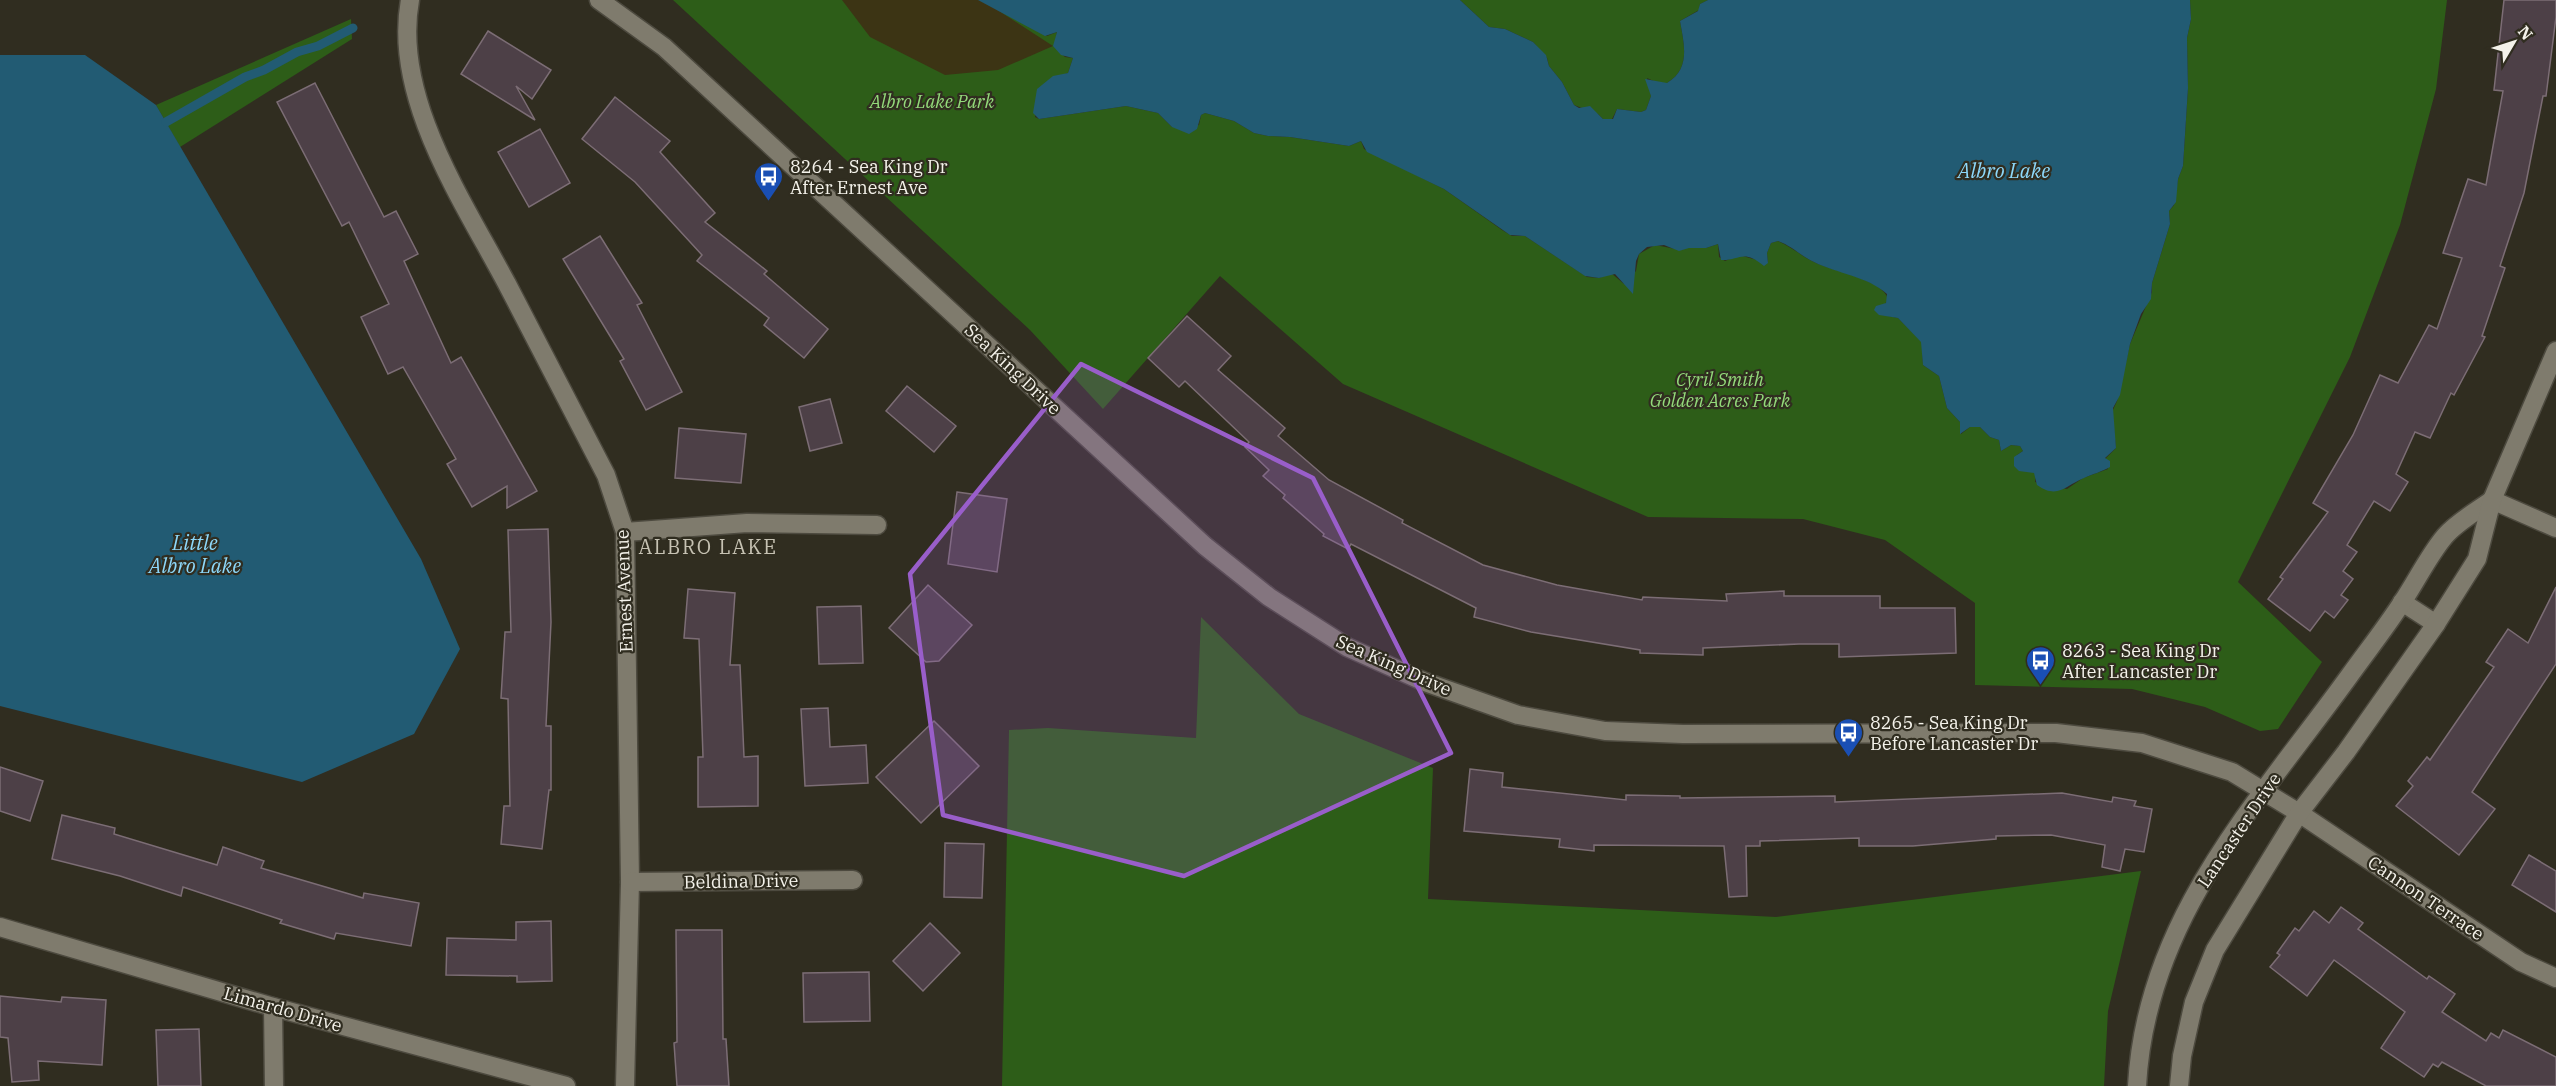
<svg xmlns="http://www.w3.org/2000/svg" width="2556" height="1086" viewBox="0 0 2556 1086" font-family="'IBM Plex Serif',serif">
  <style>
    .green { fill: #2d5d18 }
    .sand { fill: #3c3414 }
    .water { fill: #225b73 }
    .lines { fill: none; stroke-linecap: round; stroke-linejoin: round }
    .stream { stroke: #225b73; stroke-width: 9 }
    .building { fill: #4d4047; stroke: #7c6d75; stroke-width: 1.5 }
    .minor-casing { stroke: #4d4a3f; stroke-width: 21 }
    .minor { stroke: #7f7b6d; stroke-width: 18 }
    .marked { fill: #995eca; fill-opacity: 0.2; stroke: #995eca; stroke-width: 4.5; stroke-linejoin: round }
    .labels { text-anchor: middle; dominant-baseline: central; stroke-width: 4.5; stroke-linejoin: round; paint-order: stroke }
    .park-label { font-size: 18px; font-style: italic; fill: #93da7a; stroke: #302d20 }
    .poi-label { font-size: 18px; fill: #f4f2ea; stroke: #302d20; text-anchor: start }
    .street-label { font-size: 18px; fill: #f4f2ea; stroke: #302d20 }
    .water-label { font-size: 20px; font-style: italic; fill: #8dd8fa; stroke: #302d20 }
    .neighbourhood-label { font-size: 20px; letter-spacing: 1.5px; fill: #c6c2b3; stroke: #302d20 }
  </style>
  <rect width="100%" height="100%" fill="#302d20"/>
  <!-- green -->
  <g class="green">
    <path d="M673,0H978L1047,36L1057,32L1054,46L1065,57L1073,58L1068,73C1038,82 1041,86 1035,117L1039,119L1126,106L1158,113L1172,127L1199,125L1201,115L1205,113L1234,121L1254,133L1268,136L1290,137L1349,146L1361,141L1364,149L1444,189L1502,230L1512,236H1525L1587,277L1599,278L1611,273L1624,284L1636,271L1639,254L1655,245L1681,250L1689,247L1706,248L1718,244L1719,257L1725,261L1739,255L1768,263L1767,253L1771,243L1778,241C1792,247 1801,256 1814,262C1831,271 1883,279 1888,299L1879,314L1898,318L1922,342L1923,365L1939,376L1947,408L1960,422L1961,434L1970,427H1980L1990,437L1999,440L2001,451L2011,445L2020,446L2023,451L2017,455L2036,475L2035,482L2067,489L2083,478L2108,469L2105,459L2116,448L2112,412L2117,401L2130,344L2152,292V283L2170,224L2169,211L2174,205L2178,179L2183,166L2188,88L2187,38L2191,19L2190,0H2447L2436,89L2400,225L2350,357L2238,582L2322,662L2278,729L2260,731L2205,707L2132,689L1975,685V603L1885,540L1803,519L1648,517L1343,384L1220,276L1103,409L1030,330Z"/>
    <path d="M1460,0H1708L1700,4L1699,10L1680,21C1684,44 1691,69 1667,83H1658L1647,78L1651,96L1646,110L1641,112L1617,109L1612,119H1603L1598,114L1574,105L1562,82L1549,66L1547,58L1533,42L1505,29L1489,27Z"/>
    <polygon points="351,19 352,39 180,147 156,105"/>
    <polygon points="1201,617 1299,714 1433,768 1428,899 1776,917 2141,871 2108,1011 2104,1086 1002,1086 1009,730 1048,728 1196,738"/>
  </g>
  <!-- sand -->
  <polygon class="sand" points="842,0 982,0 1053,46 998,70 945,75 870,37"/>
  <!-- water -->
  <g class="water">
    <path d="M978,0H1460L1489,27L1505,29L1533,42L1546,55L1549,66L1562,82L1574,105L1579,108L1590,106L1603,119H1613L1617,109L1641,112L1646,110L1651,96L1645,79L1667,83C1691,69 1684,44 1680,21L1698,11L1700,4L1708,0H2190L2191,19L2187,38L2188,88L2183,166L2178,179L2176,202L2169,211L2170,224L2152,283L2151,299L2141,314L2130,344L2120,395L2113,408L2116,448L2105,458L2110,461V467C2101,472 2093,474 2084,478C2066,485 2058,500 2037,485L2034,473L2019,471L2014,466V457L2023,451L2020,446L2011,445L2001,451L1999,440L1990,437L1980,427H1970L1960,434V422L1947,408L1939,376L1923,365L1921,342L1898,318L1879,315L1874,310L1876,306L1886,303L1887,294C1867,276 1838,274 1814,262C1801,256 1792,246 1778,241L1771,243L1767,253L1768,263L1764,266C1743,248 1739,261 1721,260L1718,244L1706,248H1689L1679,251L1664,245L1647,247L1639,254L1636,261L1633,294L1615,274L1599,278L1585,276L1525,236L1510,235L1444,189L1367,152L1361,141L1349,146L1290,137L1268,136L1254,133L1234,121L1205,113L1201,115L1197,129L1189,134L1172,127L1158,113L1126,106L1039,119L1033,113L1037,89L1053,76L1068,73L1073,58L1061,55L1053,46L1057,32L1045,36Z"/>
    <polygon points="0,55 85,55 156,105 421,559 460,649 414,734 302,782 0,706"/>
  </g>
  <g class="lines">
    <!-- stream -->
    <polyline class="stream" points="166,122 245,77 264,70 297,52 318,46 353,28"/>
  </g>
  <!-- building -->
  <g class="building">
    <polygon points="2504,0 2556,0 2556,17 2546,96 2543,96 2524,193 2500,266 2505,268 2482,336 2485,337 2454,395 2451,393 2430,438 2415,432 2396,474 2408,482 2390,511 2374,501 2347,545 2357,552 2343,571 2353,579 2341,595 2348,600 2334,618 2325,611 2310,631 2268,599 2283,579 2280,577 2328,512 2313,503 2353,435 2380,375 2398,383 2429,325 2437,329 2462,258 2443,253 2468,179 2486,185 2503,91 2494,90"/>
    <polygon points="488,31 551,70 532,99 516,86 535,120 461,74"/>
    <polygon points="315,83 384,217 396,211 418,254 404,261 451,363 461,357 537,491 507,508 507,486 472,507 447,464 456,459 403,367 388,374 361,317 389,304 349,222 342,226 277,102"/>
    <polygon points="615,97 670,141 660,152 715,213 705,222 767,271 764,274 828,329 804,358 764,325 769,318 697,261 702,255 635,182 582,139"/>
    <polygon points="540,129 570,183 529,207 498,152"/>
    <polygon points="600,236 642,303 637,305 682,392 646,410 620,361 624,359 563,259"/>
    <polygon points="1187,316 1231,356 1218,370 1285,428 1278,436 1329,480 1403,520 1402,523 1483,565 1557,585 1642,600 1643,597 1727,601 1726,594 1784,591 1784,596 1880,596 1880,608 1955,608 1956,653 1839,657 1839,644 1799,644 1703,648 1703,655 1640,653 1640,650 1531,632 1474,617 1476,608 1351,544 1348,549 1323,536 1324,534 1283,498 1285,495 1263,476 1269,470 1245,447 1249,442 1185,381 1179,387 1148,358"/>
    <polygon points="907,386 956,426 934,452 886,411"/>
    <polygon points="830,399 842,443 810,451 799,407"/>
    <polygon points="679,428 746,434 741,483 675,478"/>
    <polygon points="957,492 1007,499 997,572 948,564"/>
    <polygon points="548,529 551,622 546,726 551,726 551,790 549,790 542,849 501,844 504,806 510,806 508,699 501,698 505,632 511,632 508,530"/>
    <polygon points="928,585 972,625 939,661 926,662 889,628"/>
    <polygon points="2556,587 2556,664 2472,792 2495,809 2459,855 2396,806 2413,786 2408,781 2427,757 2430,760 2494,667 2486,662 2508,629 2528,643"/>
    <polygon points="688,589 735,593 730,665 740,665 744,757 758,756 758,806 698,807 698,757 703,757 699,639 684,638"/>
    <polygon points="861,606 863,663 819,664 817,607"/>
    <polygon points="828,708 830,747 866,745 868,783 805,786 801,709"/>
    <polygon points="934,721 979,766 921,823 876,777"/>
    <polygon points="0,767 43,781 30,821 0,811"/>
    <polygon points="1470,769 1503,773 1502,787 1626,800 1626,795 1680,796 1680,798 1835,796 1835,802 2062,793 2112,802 2113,797 2136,801 2134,806 2152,809 2144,852 2125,849 2120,871 2102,867 2105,845 2051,835 1996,836 1996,839 1913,846 1859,846 1859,838 1760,841 1760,846 1746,846 1747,896 1729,897 1724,846 1594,845 1594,851 1559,847 1560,839 1464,831"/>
    <polygon points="62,815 115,828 114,834 217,865 223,847 264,861 261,868 363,898 364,893 419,903 411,946 336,933 334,939 280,923 282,920 183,887 181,896 120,876 52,859"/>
    <polygon points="945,843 984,844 982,898 944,897"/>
    <polygon points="2529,855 2556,871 2556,912 2512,885"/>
    <polygon points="2341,907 2363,923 2358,929 2427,979 2429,976 2455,994 2442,1012 2486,1041 2491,1033 2499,1038 2503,1030 2556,1057 2556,1086 2486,1086 2442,1062 2438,1067 2433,1064 2424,1077 2381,1048 2405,1012 2334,960 2307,996 2270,967 2280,955 2277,953 2295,928 2299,931 2314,911 2329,923"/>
    <polygon points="551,921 552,981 517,982 517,976 446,975 447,938 516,940 516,922"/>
    <polygon points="930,923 960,953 923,991 893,961"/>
    <polygon points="676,930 722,930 723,1039 726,1039 729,1086 677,1086 674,1043 677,1042"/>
    <polygon points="869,972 870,1021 804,1022 803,973"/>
    <polygon points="0,996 61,1002 62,997 106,1000 102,1065 38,1061 39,1080 12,1082 8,1038 0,1037"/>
    <polygon points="199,1029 201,1086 158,1086 156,1030"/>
  </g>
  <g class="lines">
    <defs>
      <g id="minor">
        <path d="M410,0C392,97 463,201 507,284C540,348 573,412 606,475L625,532L630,882L625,1086"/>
        <polyline points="599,0 664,47 1205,546 1269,597 1347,647 1425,682 1518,715 1605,731 1683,734 2056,733 2142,743 2232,772 2299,813 2521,962 2556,978"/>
        <polyline points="2492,500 2556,528"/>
        <polyline points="625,532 747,523 877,525"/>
        <polyline points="2402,602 2436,624"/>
        <polyline points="630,882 853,880"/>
        <polyline points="0,927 273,1007 566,1086"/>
        <polyline points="273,1007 274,1086"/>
        <path d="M2137,1086C2146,918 2257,804 2350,675C2368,650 2387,626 2403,601C2417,580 2429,555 2445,536C2457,522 2477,511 2492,500"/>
        <polyline points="2179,1086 2182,1056 2194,1002 2215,950 2299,813 2346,752 2436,624 2477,559 2492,500 2556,351"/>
      </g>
    </defs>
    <!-- minor casing -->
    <use href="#minor" class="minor-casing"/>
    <!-- minor -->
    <use href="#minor" class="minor"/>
  </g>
  <!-- marked area -->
  <path class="marked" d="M1081,364L1313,478L1451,753L1184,876L943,815L910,574Z"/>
  <!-- icons -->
  <defs>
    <symbol id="bus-pin" viewBox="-11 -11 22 30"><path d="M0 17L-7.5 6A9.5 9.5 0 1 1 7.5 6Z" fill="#1a4fb4" stroke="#302d20"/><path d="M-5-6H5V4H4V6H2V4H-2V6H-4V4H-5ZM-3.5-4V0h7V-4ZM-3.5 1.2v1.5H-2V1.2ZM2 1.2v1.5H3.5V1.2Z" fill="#fff"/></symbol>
  </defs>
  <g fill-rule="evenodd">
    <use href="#bus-pin" x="752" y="160" width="33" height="45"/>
    <use href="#bus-pin" x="2024" y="644" width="33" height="45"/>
    <use href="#bus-pin" x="1832" y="716" width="33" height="45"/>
  </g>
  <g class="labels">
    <!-- park labels -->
    <g class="park-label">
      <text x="932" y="101">Albro Lake Park</text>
      <text x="1720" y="379">Cyril Smith<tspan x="1720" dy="21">Golden Acres Park</tspan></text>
    </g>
    <!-- poi labels -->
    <g class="poi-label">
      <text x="790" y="166">8264 - Sea King Dr<tspan x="790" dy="21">After Ernest Ave</tspan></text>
      <text x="2062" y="650">8263 - Sea King Dr<tspan x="2062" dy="21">After Lancaster Dr</tspan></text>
      <text x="1870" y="722">8265 - Sea King Dr<tspan x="1870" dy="21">Before Lancaster Dr</tspan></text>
    </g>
    <!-- street labels -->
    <g class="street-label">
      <text transform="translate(1013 369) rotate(43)">Sea King Drive</text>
      <text transform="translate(624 591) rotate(-92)">Ernest Avenue</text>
      <text transform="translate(1394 665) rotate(24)">Sea King Drive</text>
      <text transform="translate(2239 830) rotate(-56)">Lancaster Drive</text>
      <text transform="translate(741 881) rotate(-1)">Beldina Drive</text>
      <text transform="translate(2426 898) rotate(34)">Cannon Terrace</text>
      <text transform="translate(283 1009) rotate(16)">Limardo Drive</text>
    </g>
    <!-- water labels -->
    <g class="water-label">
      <text x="2004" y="170">Albro Lake</text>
      <text x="195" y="542">Little<tspan x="195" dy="23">Albro Lake</tspan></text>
    </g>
    <!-- neighbourhood labels -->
    <g class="neighbourhood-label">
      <text x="708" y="546">ALBRO LAKE</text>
    </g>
  </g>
  <!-- north arrow -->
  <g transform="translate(2514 42) rotate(51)" stroke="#302d20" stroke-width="4.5" paint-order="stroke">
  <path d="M0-4.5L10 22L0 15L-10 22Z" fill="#f4f2ea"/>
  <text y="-9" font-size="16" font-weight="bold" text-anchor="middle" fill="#f4f2ea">N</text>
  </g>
</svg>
